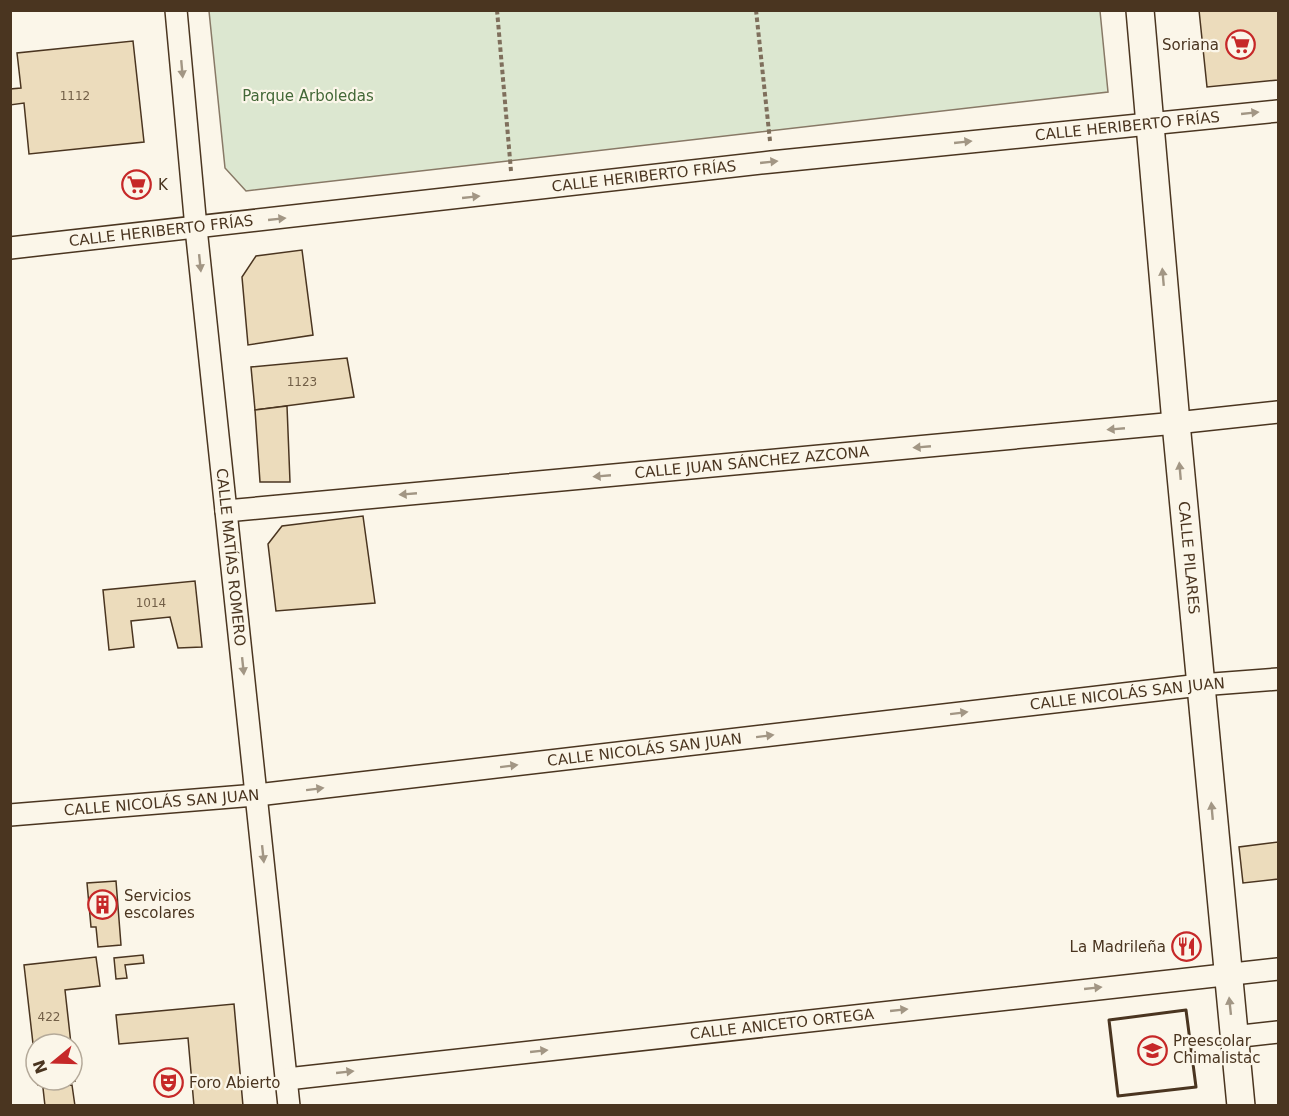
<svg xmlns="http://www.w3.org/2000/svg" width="1289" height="1116" viewBox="0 0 1289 1116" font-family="'DejaVu Sans',sans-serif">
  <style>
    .green { fill: #dce7d0; stroke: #887966; stroke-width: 1.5 }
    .building { fill: #ecdcbc; stroke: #4a3520; stroke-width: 1.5 }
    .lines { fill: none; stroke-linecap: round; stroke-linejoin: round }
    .minor-casing { stroke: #4a3520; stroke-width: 24 }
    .tertiary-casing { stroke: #4a3520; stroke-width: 30 }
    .path { stroke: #7f6f5c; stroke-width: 4; stroke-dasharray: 4.5 3; stroke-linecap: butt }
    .minor { stroke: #fbf6e9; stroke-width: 21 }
    .tertiary { stroke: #fbf6e9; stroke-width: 27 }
    .wall { stroke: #4a3520; stroke-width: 3 }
    .oneway { fill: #a29684 }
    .labels { text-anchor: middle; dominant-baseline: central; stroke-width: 4.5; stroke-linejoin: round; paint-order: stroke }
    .number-label { font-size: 12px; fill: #725f47 }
    .poi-label { font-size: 15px; fill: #4a3520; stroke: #fbf6e9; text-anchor: start }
    .park-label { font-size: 15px; fill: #436837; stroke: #fbf6e9 }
    .street-label { font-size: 15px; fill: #4a3520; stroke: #fbf6e9 }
  </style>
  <rect width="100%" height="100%" fill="#fbf6e9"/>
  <!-- green -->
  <polygon class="green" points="209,11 1100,11 1108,92 246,191 225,168"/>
  <!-- building -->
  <g class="building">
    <polygon points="1199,10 1278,10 1278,80 1207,87"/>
    <polygon points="133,41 144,142 29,154 24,103 10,105 10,89 21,88 17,53"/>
    <polygon points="302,250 313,335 248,345 242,277 256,256"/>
    <polygon points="347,358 354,397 255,410 251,367"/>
    <polygon points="287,406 290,482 260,482 255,410"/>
    <polygon points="363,516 375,603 276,611 268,544 282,526"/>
    <polygon points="195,581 202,647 178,648 170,617 131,621 134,647 109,650 103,590"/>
    <polygon points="1278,842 1278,879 1243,883 1239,847"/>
    <polygon points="116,881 121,945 98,947 96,927 91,927 87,883"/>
    <polygon points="143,955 144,963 125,965 127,978 116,979 114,958"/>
    <polygon points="96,957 100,986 65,990 71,1044 36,1044 36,1070 24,965"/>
    <polygon points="234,1004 243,1106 194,1106 188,1038 119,1044 116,1015"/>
    <polygon points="72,1055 75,1081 38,1085 37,1080 72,1080"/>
    <polygon points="72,1085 75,1106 45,1106 43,1088"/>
  </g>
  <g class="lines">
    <defs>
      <g id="minor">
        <path id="s1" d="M176,10L196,228L289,1106"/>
        <path id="s2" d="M10,248L771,162L1278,111"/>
        <path id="s3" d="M226,511L1176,423L1278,412"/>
        <path id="s4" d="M10,815L257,795L1200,685L1278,679"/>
        <polyline points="1233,1037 1278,1032"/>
        <path id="s5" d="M287,1079L1278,969"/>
      </g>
      <g id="tertiary">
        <path id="s6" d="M1140,10L1176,423L1241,1106"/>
      </g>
    </defs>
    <!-- minor casing -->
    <use href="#minor" class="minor-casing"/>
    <!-- tertiary casing -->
    <use href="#tertiary" class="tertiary-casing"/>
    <!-- path -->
    <g class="path">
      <polyline points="497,10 511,171"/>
      <polyline points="756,10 770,141"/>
    </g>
    <!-- minor -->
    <use href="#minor" class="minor"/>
    <!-- tertiary -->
    <use href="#tertiary" class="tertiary"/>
    <!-- wall -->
    <polygon class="wall" points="1186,1010 1196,1087 1118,1096 1109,1020"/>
  </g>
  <!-- one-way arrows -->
  <defs><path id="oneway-solid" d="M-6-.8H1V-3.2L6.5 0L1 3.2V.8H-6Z" transform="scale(1.5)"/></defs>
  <g class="oneway">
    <use href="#oneway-solid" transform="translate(182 69) rotate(85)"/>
    <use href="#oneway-solid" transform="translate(1250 113) rotate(-6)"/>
    <use href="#oneway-solid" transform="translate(963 142) rotate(-6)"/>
    <use href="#oneway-solid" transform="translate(769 162) rotate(-6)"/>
    <use href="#oneway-solid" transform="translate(471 197) rotate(-6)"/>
    <use href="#oneway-solid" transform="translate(277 219) rotate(-6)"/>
    <use href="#oneway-solid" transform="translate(200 263) rotate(84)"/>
    <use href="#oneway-solid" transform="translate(1163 277) rotate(-95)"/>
    <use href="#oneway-solid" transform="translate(1116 429) rotate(175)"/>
    <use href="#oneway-solid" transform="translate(922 447) rotate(175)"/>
    <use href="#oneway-solid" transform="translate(1180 471) rotate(-95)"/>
    <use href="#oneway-solid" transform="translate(602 476) rotate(175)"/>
    <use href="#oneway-solid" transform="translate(408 494) rotate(175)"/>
    <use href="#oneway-solid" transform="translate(243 666) rotate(84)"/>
    <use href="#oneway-solid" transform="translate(959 713) rotate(-7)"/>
    <use href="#oneway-solid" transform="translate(765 736) rotate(-7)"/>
    <use href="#oneway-solid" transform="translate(509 766) rotate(-7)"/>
    <use href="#oneway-solid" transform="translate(315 789) rotate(-7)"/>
    <use href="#oneway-solid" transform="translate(1212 811) rotate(-95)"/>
    <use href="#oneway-solid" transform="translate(263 854) rotate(84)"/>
    <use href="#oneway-solid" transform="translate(1093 988) rotate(-6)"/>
    <use href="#oneway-solid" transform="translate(1230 1006) rotate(-96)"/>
    <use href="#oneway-solid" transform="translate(899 1010) rotate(-6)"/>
    <use href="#oneway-solid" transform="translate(539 1051) rotate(-6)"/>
    <use href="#oneway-solid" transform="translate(345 1072) rotate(-6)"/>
  </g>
  <!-- icons -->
  <defs>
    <symbol id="supermarket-ring" viewBox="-11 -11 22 22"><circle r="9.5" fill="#fbf6e9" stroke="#c62828" stroke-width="1.5"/><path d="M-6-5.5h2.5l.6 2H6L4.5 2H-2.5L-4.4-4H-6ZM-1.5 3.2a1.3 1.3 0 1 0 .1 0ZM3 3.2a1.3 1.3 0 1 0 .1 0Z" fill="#c62828"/></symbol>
    <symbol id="building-ring" viewBox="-11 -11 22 22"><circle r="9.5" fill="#fbf6e9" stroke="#c62828" stroke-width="1.5"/><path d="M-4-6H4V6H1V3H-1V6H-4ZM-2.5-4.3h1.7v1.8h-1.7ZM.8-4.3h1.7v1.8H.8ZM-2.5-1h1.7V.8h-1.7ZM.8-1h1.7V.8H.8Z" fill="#c62828"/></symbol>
    <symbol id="restaurant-ring" viewBox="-11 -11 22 22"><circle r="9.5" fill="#fbf6e9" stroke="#c62828" stroke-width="1.5"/><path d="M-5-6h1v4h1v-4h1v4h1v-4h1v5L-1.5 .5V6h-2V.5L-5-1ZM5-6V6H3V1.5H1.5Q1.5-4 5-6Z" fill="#c62828"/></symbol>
    <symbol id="school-ring" viewBox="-11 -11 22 22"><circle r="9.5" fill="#fbf6e9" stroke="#c62828" stroke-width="1.5"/><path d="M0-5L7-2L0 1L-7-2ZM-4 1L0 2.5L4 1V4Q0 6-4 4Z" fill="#c62828"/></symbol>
    <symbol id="theatre-ring" viewBox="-11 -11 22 22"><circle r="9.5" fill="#fbf6e9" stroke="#c62828" stroke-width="1.5"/><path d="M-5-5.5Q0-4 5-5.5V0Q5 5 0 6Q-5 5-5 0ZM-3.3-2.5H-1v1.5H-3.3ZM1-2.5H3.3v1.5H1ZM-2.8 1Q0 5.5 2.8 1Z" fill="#c62828"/></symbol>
  </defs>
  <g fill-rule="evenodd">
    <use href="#supermarket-ring" x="1224" y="28" width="33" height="33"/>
    <use href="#supermarket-ring" x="120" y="168" width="33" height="33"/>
    <use href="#building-ring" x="86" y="888" width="33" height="33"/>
    <use href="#restaurant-ring" x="1170" y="930" width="33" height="33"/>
    <use href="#school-ring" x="1136" y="1034" width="33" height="33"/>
    <use href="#theatre-ring" x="152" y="1066" width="33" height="33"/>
  </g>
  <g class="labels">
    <!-- number labels -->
    <g class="number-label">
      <text x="75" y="96">1112</text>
      <text x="302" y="382">1123</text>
      <text x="151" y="603">1014</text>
      <text x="49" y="1017">422</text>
    </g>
    <!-- poi labels -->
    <g class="poi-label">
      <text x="1219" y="45" text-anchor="end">Soriana</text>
      <text x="158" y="185">K</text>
      <text x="124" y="896">Servicios<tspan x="124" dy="17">escolares</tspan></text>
      <text x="1166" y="947" text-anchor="end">La Madrileña</text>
      <text x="1173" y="1041">Preescolar<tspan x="1173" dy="17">Chimalistac</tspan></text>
      <text x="189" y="1083">Foro Abierto</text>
    </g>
    <!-- park labels -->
    <g class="park-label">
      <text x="308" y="96">Parque Arboledas</text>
    </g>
    <!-- street labels -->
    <g class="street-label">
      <text stroke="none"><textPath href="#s2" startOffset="1124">CALLE HERIBERTO FRÍAS</textPath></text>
      <text stroke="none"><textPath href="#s2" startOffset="638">CALLE HERIBERTO FRÍAS</textPath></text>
      <text stroke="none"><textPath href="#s2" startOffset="152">CALLE HERIBERTO FRÍAS</textPath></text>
      <text stroke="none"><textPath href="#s3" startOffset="528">CALLE JUAN SÁNCHEZ AZCONA</textPath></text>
      <text stroke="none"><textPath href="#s1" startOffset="550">CALLE MATÍAS ROMERO</textPath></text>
      <text stroke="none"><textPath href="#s6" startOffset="550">CALLE PILARES</textPath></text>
      <text stroke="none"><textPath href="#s4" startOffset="1124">CALLE NICOLÁS SAN JUAN</textPath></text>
      <text stroke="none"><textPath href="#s4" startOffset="638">CALLE NICOLÁS SAN JUAN</textPath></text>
      <text stroke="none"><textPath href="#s4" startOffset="152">CALLE NICOLÁS SAN JUAN</textPath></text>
      <text stroke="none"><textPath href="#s5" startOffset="498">CALLE ANICETO ORTEGA</textPath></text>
    </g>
  </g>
  <!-- border -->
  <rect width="1289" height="1116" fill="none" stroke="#4a3520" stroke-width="24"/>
  <!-- north arrow -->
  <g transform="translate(54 1062) rotate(251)"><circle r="28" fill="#fbf6e9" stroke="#b4a999" stroke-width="1.5"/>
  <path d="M0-4.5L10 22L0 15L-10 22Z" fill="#c62828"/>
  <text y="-9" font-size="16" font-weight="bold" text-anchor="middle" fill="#4a3520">N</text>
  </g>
</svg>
